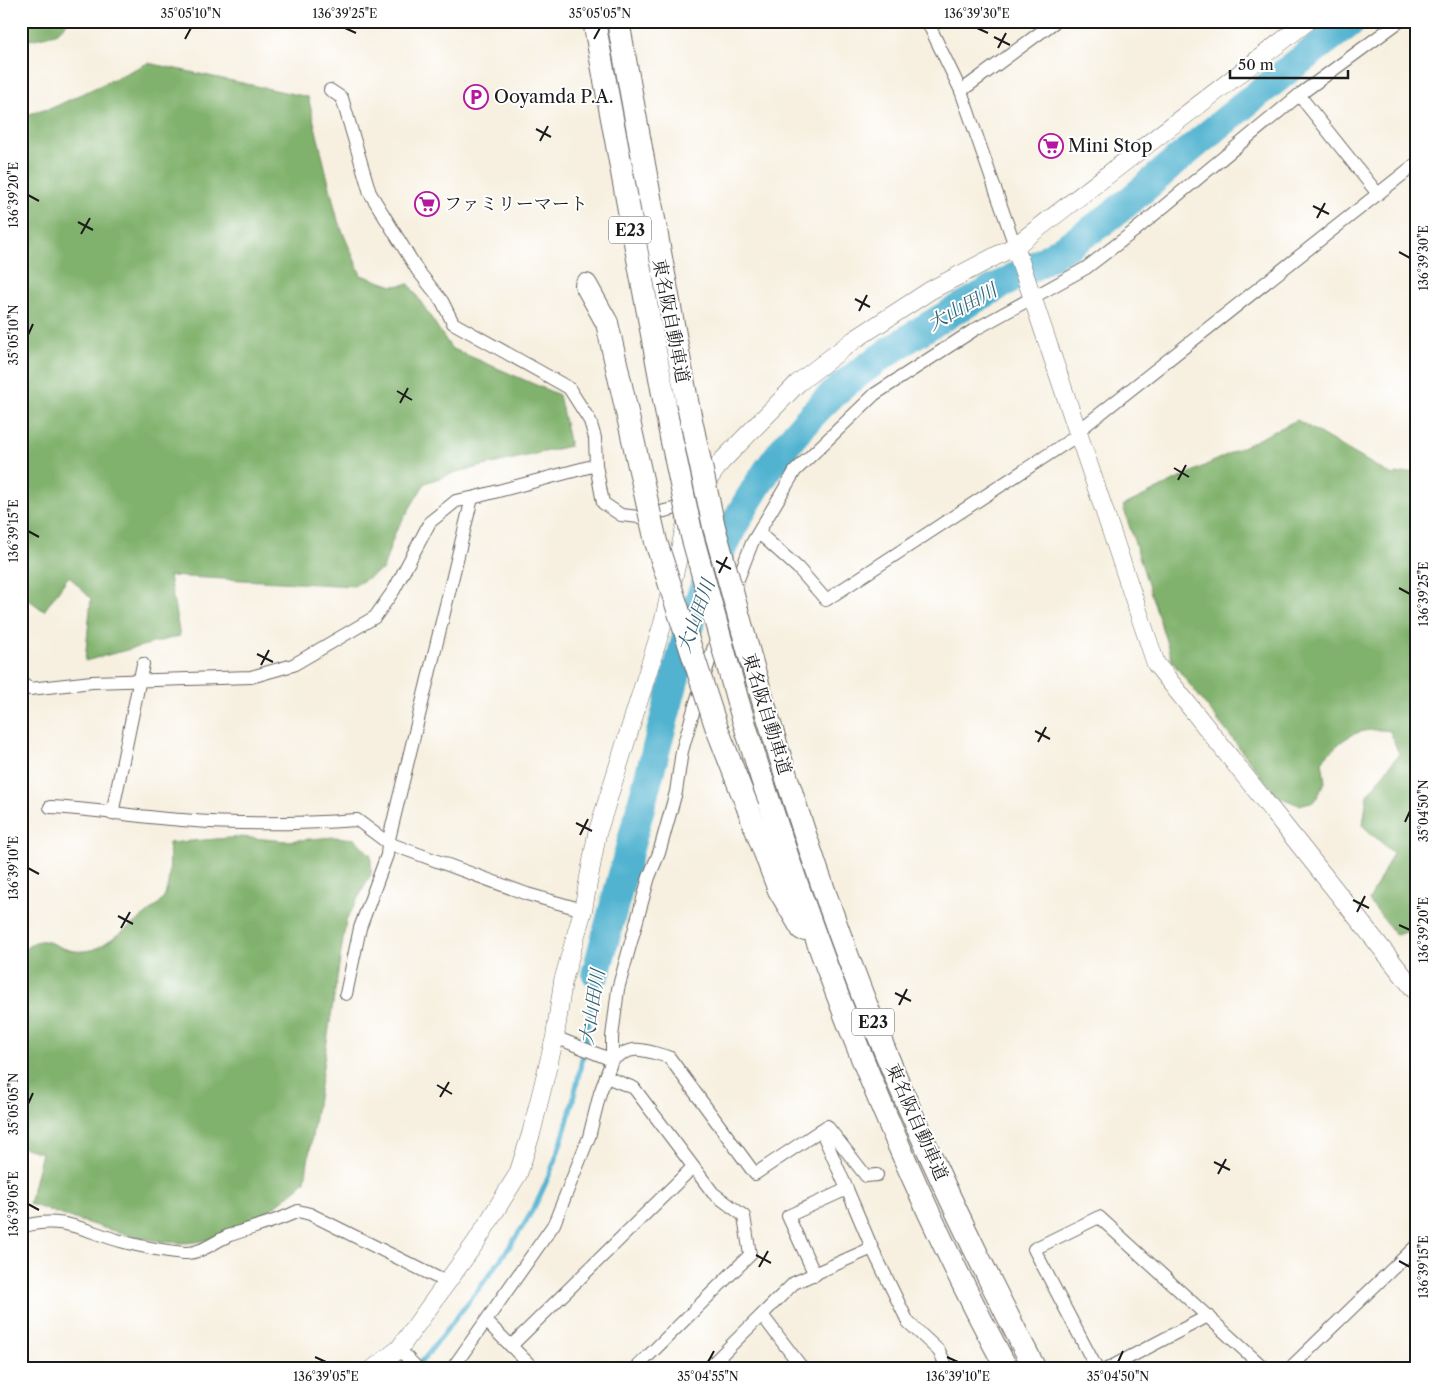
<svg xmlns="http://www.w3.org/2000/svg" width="1438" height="1390" viewBox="0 0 1438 1390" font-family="'Libre Caslon Text','Noto Serif JP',serif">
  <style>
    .forest { fill: #81b26d; stroke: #4e6744 }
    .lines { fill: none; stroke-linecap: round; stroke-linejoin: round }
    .stream { stroke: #51b3d0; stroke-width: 5 }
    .river { stroke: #51b3d0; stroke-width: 29 }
    .street-casing { stroke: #696661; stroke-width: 14 }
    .secondary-casing { stroke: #696661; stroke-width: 19 }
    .highway-casing { stroke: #696661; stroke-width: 24 }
    .street { stroke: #fff; stroke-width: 12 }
    .secondary { stroke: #fff; stroke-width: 18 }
    .highway { stroke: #fff; stroke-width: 22 }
    .highway-bridge-casing { stroke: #696661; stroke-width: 24; stroke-linecap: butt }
    .highway-bridge { stroke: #fff; stroke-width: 22 }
    .ticks { fill: none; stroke: #1c1c1c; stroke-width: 2 }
    .labels { text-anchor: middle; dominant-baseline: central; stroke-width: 4; stroke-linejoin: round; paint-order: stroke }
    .shield { fill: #fff; stroke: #606060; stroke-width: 1 }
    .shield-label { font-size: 16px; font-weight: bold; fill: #1c1c1c }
    .poi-label { font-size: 18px; fill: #1c1c1c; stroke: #fff; text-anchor: start }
    .street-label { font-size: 18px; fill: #1c1c1c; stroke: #fff }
    .water-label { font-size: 19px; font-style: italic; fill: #34606d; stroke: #fff }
    .neatline { fill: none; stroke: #1c1c1c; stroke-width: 2 }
    .ticks-label { font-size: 12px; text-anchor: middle; fill: #1c1c1c }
  </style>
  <rect width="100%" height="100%" fill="#fff"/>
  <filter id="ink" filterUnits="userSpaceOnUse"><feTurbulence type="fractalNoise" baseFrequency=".02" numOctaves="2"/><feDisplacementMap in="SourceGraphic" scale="10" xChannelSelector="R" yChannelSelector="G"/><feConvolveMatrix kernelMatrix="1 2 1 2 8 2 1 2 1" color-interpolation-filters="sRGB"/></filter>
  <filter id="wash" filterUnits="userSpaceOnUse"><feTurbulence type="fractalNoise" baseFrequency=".0096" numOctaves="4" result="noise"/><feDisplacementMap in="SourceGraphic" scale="20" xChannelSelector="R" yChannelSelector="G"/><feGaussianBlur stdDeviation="1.12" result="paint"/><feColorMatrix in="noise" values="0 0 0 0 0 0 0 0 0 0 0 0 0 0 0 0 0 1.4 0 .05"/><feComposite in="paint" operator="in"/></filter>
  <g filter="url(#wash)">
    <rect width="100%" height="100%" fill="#f7f0e0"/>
    <!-- forest -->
    <g class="forest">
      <polygon points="21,21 69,21 56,34 21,42"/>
      <polygon points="148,63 308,97 338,221 361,275 393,286 409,284 451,348 559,395 570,446 457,472 425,483 395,533 383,569 354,586 169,576 180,636 85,661 91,599 69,576 44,611 21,594 21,116 52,108"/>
      <path d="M1297,420L1391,475L1417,471V929L1396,935L1369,901L1393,853L1363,826L1367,795L1399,754L1390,731C1358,726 1343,737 1322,761L1325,782L1315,801L1299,805L1277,796L1173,663L1123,506Z"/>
      <path d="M240,837L287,841L334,837L355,839L371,855V874L346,921L305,1181C275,1209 238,1235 196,1242C153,1249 72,1217 29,1204L42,1153L21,1147V953C45,928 51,949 76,951C81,952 90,950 95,949C105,945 157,908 163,899C171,884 170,859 169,843Z"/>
    </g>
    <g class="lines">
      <!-- stream -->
      <path class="stream" d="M417,1367L428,1354C461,1311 496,1269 525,1223C568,1155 585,1052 596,973"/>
      <!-- river -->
      <path class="river" d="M596,973L690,623C722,538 765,458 832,395C857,372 889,351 917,333C974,297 1036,269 1091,230C1121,210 1149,184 1177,160C1234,113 1292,65 1353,21"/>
    </g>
  </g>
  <g filter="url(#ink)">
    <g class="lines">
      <defs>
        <g id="street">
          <polyline points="927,21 961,91 1015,246"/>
          <polyline points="330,90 342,98 370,193 418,271 442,301 453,323 569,388 590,421 595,438 596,465 603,503 621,515 639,517 690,505"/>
          <polyline points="961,91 1056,21"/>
          <polyline points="1299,95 1378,194"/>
          <polyline points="1077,432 1417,163"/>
          <polyline points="759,533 798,568 826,600 1078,435"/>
          <polyline points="733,592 752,543 795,471 875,394 974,330 1086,268 1133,232 1299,95 1400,21"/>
          <polyline points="21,683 30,689 92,682 251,677 293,665 375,617 394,590 430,522 456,501 472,498"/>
          <path d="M50,807C94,809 138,817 182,820C241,825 299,824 357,820L388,843L527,894L583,910"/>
          <polyline points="112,814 143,664"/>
          <polyline points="346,994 360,928 387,855 388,843 472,498 596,465"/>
          <path d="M555,1037L612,1060C635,1043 644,1051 669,1057L755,1174L827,1126L866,1176L877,1175"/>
          <polyline points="606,1077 634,1088 713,1193 744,1216 750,1255 635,1369"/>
          <polyline points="821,1130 847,1189"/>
          <path d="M21,1227C63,1214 86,1232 124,1242C143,1247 165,1251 184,1253C201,1254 215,1241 230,1235C253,1227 276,1222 298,1211L310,1214L448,1283"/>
          <polyline points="815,1275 788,1216 847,1189 872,1248 908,1322 939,1351 948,1369"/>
          <polyline points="762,1315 803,1369"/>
          <polyline points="487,1322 534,1369"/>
          <polyline points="511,1346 693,1167"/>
          <polyline points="399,1349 418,1369"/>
          <polyline points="452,1369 554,1224 589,1137 600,1093 612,1060 612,1037 618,989 649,877 659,853 676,792 682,751 696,702 717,637"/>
          <polyline points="707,1369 794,1283 872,1248"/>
          <polyline points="1097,1369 1034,1249 1099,1217 1265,1369"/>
          <polyline points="1107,1369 1208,1316"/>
          <polyline points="1289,1369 1417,1245"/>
        </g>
        <g id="secondary">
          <polyline points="1015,246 1156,664 1417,993"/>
          <polyline points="373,1369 399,1349 476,1242 518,1174 531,1134 555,1037 563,981 583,910 597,834 663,623 690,505 721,462 798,383 854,340 931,290 1015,246 1308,21"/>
        </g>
        <g id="highway">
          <polyline points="594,21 671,437"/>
          <polyline points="618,21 687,401"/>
          <polyline points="586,285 607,323"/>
          <path d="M751,660C790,794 833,927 887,1056C931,1162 982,1267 1035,1369"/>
          <path d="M738,702C807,931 893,1158 1007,1369"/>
          <polyline points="748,808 779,890 802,929"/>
        </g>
      </defs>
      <!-- street casing -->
      <use href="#street" class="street-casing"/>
      <!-- secondary casing -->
      <use href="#secondary" class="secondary-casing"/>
      <!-- highway casing -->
      <use href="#highway" class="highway-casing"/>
      <!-- street -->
      <use href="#street" class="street"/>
      <!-- secondary -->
      <use href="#secondary" class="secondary"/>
      <!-- highway -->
      <use href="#highway" class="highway"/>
      <defs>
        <g id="highway-bridge">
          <polyline points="607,323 656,542 716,726 748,808"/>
          <polyline points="687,401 714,527 751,660"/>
          <polyline points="671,437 692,536 738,702"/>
        </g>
      </defs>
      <!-- highway-bridge casing -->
      <use href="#highway-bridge" class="highway-bridge-casing"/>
      <!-- highway-bridge -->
      <use href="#highway-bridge" class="highway-bridge"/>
    </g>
  </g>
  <!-- ticks -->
  <path class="ticks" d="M345,28L356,33M977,28L988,33M994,37L1010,45M185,39L191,28M594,39L600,28M998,48L1006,33M536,129L551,137M540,141L548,126M28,195L39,201M1313,206L1329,214M1317,218L1325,203M78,222L93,230M81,234L90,218M1399,252L1410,258M855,299L870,307M859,311L867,295M28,335L33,324M397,391L412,400M400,403L408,388M1174,468L1189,477M1178,480L1186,465M28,531L39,537M716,561L731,569M719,573L727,557M1399,588L1410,594M257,654L273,662M261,665L269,650M1035,731L1050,739M1038,742L1046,727M1405,822L1410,811M576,823L592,831M580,835L588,819M28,868L39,874M1353,900L1369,908M1357,912L1365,896M118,916L133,924M1399,925L1410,930M121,928L130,912M895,993L911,1001M899,1005L907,989M437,1085L452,1094M440,1097L449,1082M28,1104L33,1093M1214,1162L1230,1170M1218,1174L1226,1159M28,1204L39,1210M756,1255L771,1263M1399,1261L1410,1267M759,1267L768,1251M315,1357L326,1362M947,1357L958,1362M708,1362L714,1351M1118,1362L1123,1351"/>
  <!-- icons -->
  <defs>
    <symbol id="parking-ring" viewBox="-11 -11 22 22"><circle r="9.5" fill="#fff" stroke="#b5179e" stroke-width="1.5"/><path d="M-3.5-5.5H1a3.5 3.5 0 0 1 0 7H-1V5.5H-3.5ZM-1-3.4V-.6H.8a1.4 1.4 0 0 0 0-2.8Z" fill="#b5179e"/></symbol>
    <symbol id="supermarket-ring" viewBox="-11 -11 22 22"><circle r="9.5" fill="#fff" stroke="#b5179e" stroke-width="1.5"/><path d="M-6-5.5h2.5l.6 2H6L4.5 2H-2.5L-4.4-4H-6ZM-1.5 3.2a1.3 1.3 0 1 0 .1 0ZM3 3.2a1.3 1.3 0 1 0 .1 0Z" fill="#b5179e"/></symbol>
  </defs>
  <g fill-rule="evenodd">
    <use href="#parking-ring" x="462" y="83" width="28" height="28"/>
    <use href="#supermarket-ring" x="1037" y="132" width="28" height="28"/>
    <use href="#supermarket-ring" x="413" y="190" width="28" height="28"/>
  </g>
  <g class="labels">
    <!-- shield labels -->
    <g class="shield">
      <rect x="609" y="216.5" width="42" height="27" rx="4"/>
      <rect x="852" y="1008.5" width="42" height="27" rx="4"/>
    </g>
    <g class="shield-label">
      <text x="630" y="230">E23</text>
      <text x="873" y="1022">E23</text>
    </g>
    <!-- poi labels -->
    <g class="poi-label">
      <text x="494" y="97">Ooyamda P.A.</text>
      <text x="1068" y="146">Mini Stop</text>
      <text x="444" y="204">ファミリーマート</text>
    </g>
    <!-- street labels -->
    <g class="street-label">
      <text transform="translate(671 321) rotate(79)">東名阪自動車道</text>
      <text transform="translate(767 714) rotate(73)">東名阪自動車道</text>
      <text transform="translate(917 1122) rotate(66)">東名阪自動車道</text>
    </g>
    <!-- water labels -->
    <g class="water-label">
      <text transform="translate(962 307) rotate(-29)">大山田川</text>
      <text transform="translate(696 616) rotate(-70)">大山田川</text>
      <text transform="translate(592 1007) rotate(-81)">大山田川</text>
    </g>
  </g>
  <!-- margin -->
  <rect width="1438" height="1390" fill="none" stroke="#fff" stroke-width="55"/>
  <!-- scale -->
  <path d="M1230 70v8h118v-8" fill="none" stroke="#1c1c1c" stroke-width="2.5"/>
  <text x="1238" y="70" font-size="15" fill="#1c1c1c" stroke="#ffffff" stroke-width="4" paint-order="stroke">50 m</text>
  <rect x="28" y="28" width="1382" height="1334" class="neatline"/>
  <g class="ticks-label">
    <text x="191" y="18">35°05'10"N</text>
    <text x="345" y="18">136°39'25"E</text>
    <text x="600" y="18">35°05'05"N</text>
    <text x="977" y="18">136°39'30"E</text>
    <text transform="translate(14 195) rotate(-90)" y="4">136°39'20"E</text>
    <text transform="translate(1424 258) rotate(-90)" y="4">136°39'30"E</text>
    <text transform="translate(14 335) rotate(-90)" y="4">35°05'10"N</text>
    <text transform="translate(14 531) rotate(-90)" y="4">136°39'15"E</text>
    <text transform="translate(1424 594) rotate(-90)" y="4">136°39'25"E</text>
    <text transform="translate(1424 811) rotate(-90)" y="4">35°04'50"N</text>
    <text transform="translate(14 868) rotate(-90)" y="4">136°39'10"E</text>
    <text transform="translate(1424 930) rotate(-90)" y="4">136°39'20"E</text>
    <text transform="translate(14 1104) rotate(-90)" y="4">35°05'05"N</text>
    <text transform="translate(14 1204) rotate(-90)" y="4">136°39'05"E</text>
    <text transform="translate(1424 1267) rotate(-90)" y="4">136°39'15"E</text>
    <text x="326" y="1381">136°39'05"E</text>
    <text x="708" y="1381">35°04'55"N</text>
    <text x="958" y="1381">136°39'10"E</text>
    <text x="1118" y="1381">35°04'50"N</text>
  </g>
</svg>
